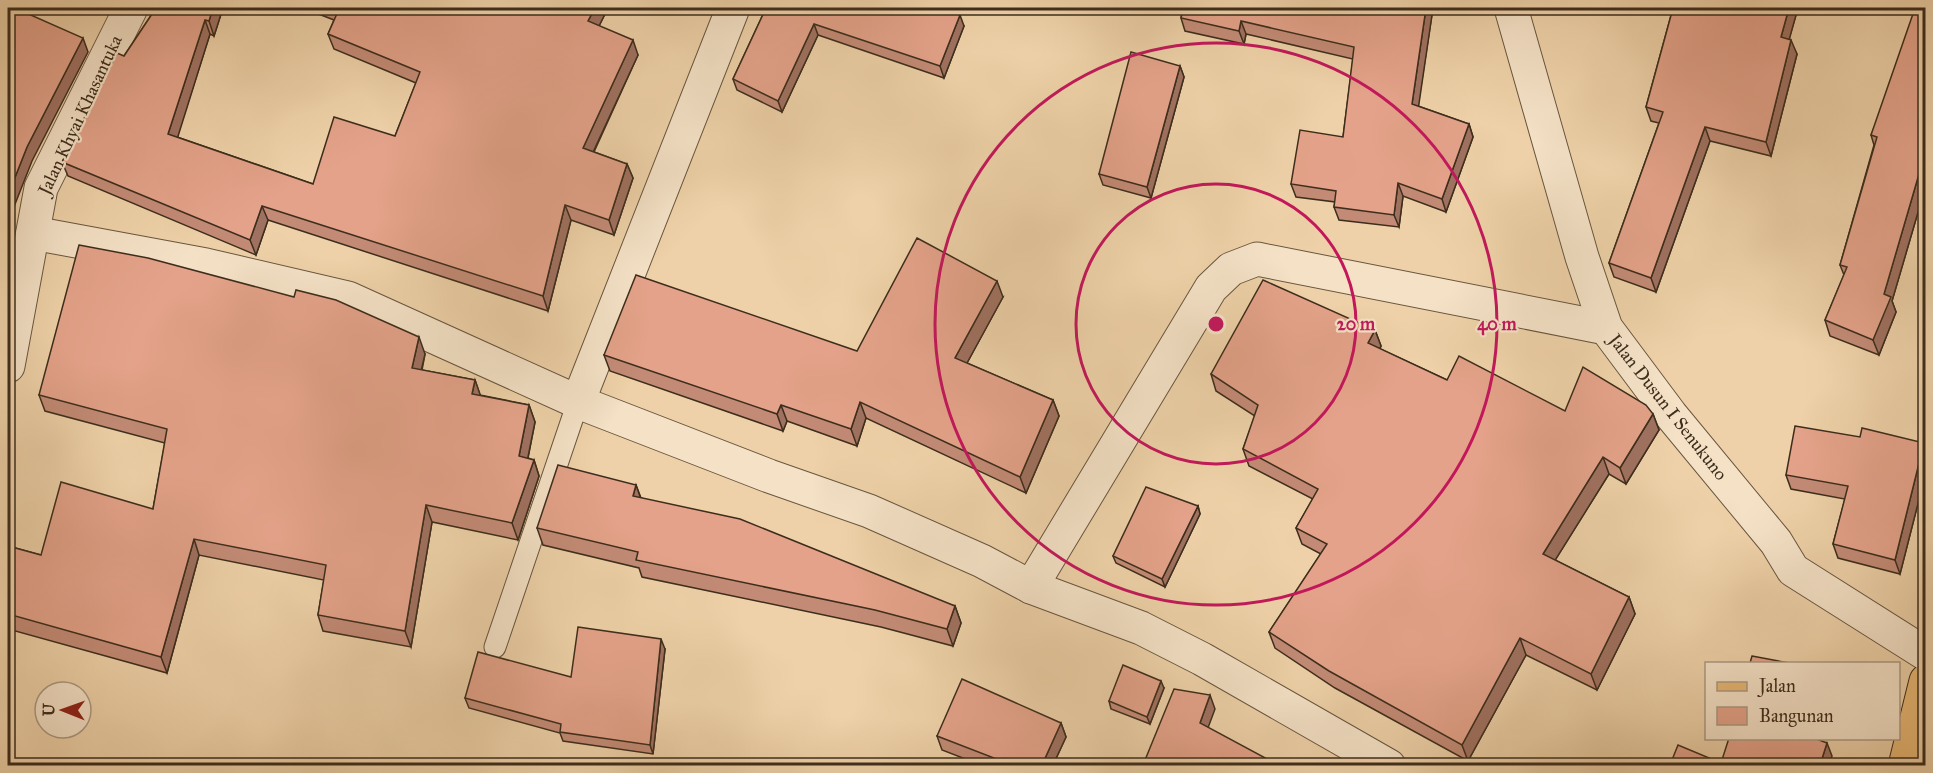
<svg xmlns="http://www.w3.org/2000/svg" width="1933" height="773" font-family="'IM FELL Great Primer',serif">
<style>
.lines{fill:none;stroke-linecap:round;stroke-linejoin:round}
.service-casing{stroke:#69563f;stroke-width:23}
.minor-casing{stroke:#69563f;stroke-width:35}
.primary-casing{stroke:#3d2d1c;stroke-width:35}
.service{stroke:#f4e1c6;stroke-width:21}
.minor{stroke:#f4e1c6;stroke-width:33}
.primary{stroke:#e7b874;stroke-width:33}
.wall{fill:#c38b76;stroke:#3d2d1c;stroke-width:1.5}
.shaded-wall{fill:#9f7160;stroke:#3d2d1c;stroke-width:1.5}
.building{fill:#e3a289;stroke:#3d2d1c;stroke-width:1.5}
.ring{fill:none;stroke:#c2185b;stroke-width:3}
.labels{text-anchor:middle;dominant-baseline:central;stroke-width:4.5;stroke-linejoin:round;paint-order:stroke}
.street-label{font-size:18px;fill:#3d2d1c;stroke:#f4e1c6}
.centre{fill:#c2185b;stroke:#f4e1c6;stroke-width:3}
.ring-label{font-size:18px;text-anchor:middle;font-weight:bold;fill:#c2185b;stroke:#f4e1c6;stroke-width:4.5;stroke-linejoin:round;paint-order:stroke}
</style>
<rect width="100%" height="100%" fill="#eed1a8"/>
<filter id="stains"><feTurbulence type="fractalNoise" baseFrequency=".00333" numOctaves="4"/><feColorMatrix values="0 0 0 0 .2 0 0 0 0 .09 0 0 0 0 .02 0 0 0 .5 -.17"/></filter>
<radialGradient id="worn" r=".72"><stop offset=".6" stop-color="#630" stop-opacity="0"/><stop offset="1" stop-color="#630" stop-opacity=".3"/></radialGradient>
<g class="lines">
<defs>
<path id="service" d="M495 647 578 402"/>
<g id="minor">
<path d="M1511 8 1582 257 1606 328 1671 415 1776 542 1793 570 1926 654"/>
<path d="M33 233 206 265 348 298 578 402 769 476 869 511 982 561 1031 587 1141 628 1202 659 1389 766"/>
<path d="M8 366 41 188 131 8"/>
<path d="M578 402 733 8"/>
<path d="M1031 587 1211 288 1231 269 1257 259 1606 328"/>
</g>
<path id="primary" d="M1905 766 1926 681"/>
</defs>
<use href="#service" class="service-casing"/>
<use href="#minor" class="minor-casing"/>
<use href="#primary" class="primary-casing"/>
<use href="#service" class="service"/>
<use href="#minor" class="minor"/>
<use href="#primary" class="primary"/>
</g>
<g class="wall">
<path d="M156 8H223L214 36 210 34 177 137 313 184 395 136 416 83 334 49 328 34 334 20 303 8H608L599 26 638 55 594 152 627 164 633 178 614 235 571 220 548 311 268 220 256 255 68 176 62 162 124 56Z"/>
<path d="M766 8 964 26 944 78 818 35 782 112 737 90 733 79Z"/>
<path d="M1183 8H1433L1418 106 1469 124 1473 137 1446 212 1403 196 1399 227 1339 220 1334 207 1335 202 1296 197 1291 184 1343 137 1353 59 1246 34 1244 44 1185 31 1181 18Z"/>
<path d="M1673 8H1798L1789 39 1797 54 1771 156 1710 141 1656 292 1614 277 1609 263 1659 123 1651 121 1646 107Z"/>
<path d="M1926 8V185L1892 301 1896 312 1879 355 1830 336 1825 320 1844 275 1840 265 1874 145 1871 135Z"/>
<path d="M1180 66 1184 77 1151 198 1103 185 1099 174Z"/>
<path d="M1003 297 967 363 1053 400 1059 416 1026 493 866 418 857 446 787 421 783 431 610 371 604 355 857 351Z"/>
<path d="M1375 330 1381 346 1380 349 1447 380 1565 411 1653 414 1659 430 1626 484 1609 474 1555 560 1629 597 1635 614 1597 690 1526 655 1468 761 1335 688 1275 648 1269 632 1321 554 1302 544 1296 528 1313 499 1249 466 1243 449 1255 416 1216 391 1211 374Z"/>
<path d="M425 354 422 370 475 380 480 395 529 405 535 422 528 458 534 460 539 476 518 540 432 522 411 647 323 631 318 615 324 580 199 555 167 673 8 629V546L41 555 153 509 165 443 45 411 39 395Z"/>
<path d="M1860 437 1924 443 1926 446V472L1900 574 1838 558 1833 544 1845 499 1791 489 1786 475Z"/>
<path d="M636 485 641 498 955 606 961 623 953 646 881 627 642 577 639 568 543 545 537 528Z"/>
<path d="M1198 506 1200 514 1165 587 1116 563 1113 556Z"/>
<path d="M665 649 653 754 563 741 560 733 469 708 465 698 571 677Z"/>
<path d="M1164 688 1150 724 1111 709 1109 701Z"/>
<path d="M1061 723 1066 737 1053 765H981L942 750 937 736Z"/>
</g>
<g class="shaded-wall">
<path d="M213 8H223L214 36 209 21Z"/>
<path d="M595 8H608L594 36 588 21Z"/>
<path d="M1426 8H1433L1417 117 1412 104Z"/>
<path d="M1789 8H1798L1786 51 1781 37Z"/>
<path d="M960 15 964 26 944 78 940 66Z"/>
<path d="M205 20 210 34 174 149 168 134Z"/>
<path d="M1241 21 1246 34 1244 44 1239 31Z"/>
<path d="M814 24 818 35 782 112 778 101Z"/>
<path d="M83 38 88 52 32 161 8 222V195L27 147Z"/>
<path d="M633 40 638 55 588 163 583 148Z"/>
<path d="M1791 40 1797 54 1771 156 1766 142Z"/>
<path d="M1180 66 1184 77 1151 198 1147 187Z"/>
<path d="M1469 124 1473 137 1446 212 1442 199Z"/>
<path d="M1705 127 1710 141 1656 292 1651 278Z"/>
<path d="M1926 150V185L1892 301 1896 312 1879 355 1873 340 1884 294Z"/>
<path d="M627 164 633 178 614 235 609 220Z"/>
<path d="M1398 183 1403 196 1399 227 1394 215Z"/>
<path d="M565 205 571 220 548 311 543 296Z"/>
<path d="M262 206 268 220 256 255 250 240Z"/>
<path d="M997 281 1003 297 961 374 955 358Z"/>
<path d="M1375 330 1381 346 1374 359 1368 343Z"/>
<path d="M419 337 425 354 418 384 412 368Z"/>
<path d="M475 380 481 397 472 394Z"/>
<path d="M1053 400 1059 416 1026 493 1020 477Z"/>
<path d="M860 402 866 418 857 446 851 429Z"/>
<path d="M529 405 535 422 525 472 519 456Z"/>
<path d="M781 405 787 421 783 431 777 414Z"/>
<path d="M1653 414 1659 430 1626 484 1620 468Z"/>
<path d="M1924 443 1926 446V472L1900 574 1895 560Z"/>
<path d="M1603 457 1609 474 1549 570 1543 554Z"/>
<path d="M534 460 539 476 518 540 512 523Z"/>
<path d="M636 485 642 502 633 496Z"/>
<path d="M426 505 432 522 411 647 405 631Z"/>
<path d="M1198 506 1200 514 1165 587 1162 579Z"/>
<path d="M194 539 199 555 167 673 161 657Z"/>
<path d="M1629 597 1635 614 1597 690 1591 674Z"/>
<path d="M955 606 961 623 953 646 947 629Z"/>
<path d="M1520 638 1526 655 1468 761 1462 745Z"/>
<path d="M661 639 665 649 653 754 650 745Z"/>
<path d="M1161 681 1164 688 1150 724 1147 717Z"/>
<path d="M1210 695 1215 709 1205 736 1200 723Z"/>
<path d="M1061 723 1066 737 1053 765H1042Z"/>
<path d="M1827 743 1832 756 1829 765H1820Z"/>
</g>
<g class="building">
<path d="M8 8H15L83 38 27 147 8 195Z"/>
<path d="M156 8H213L209 21 205 20 168 134 313 184 334 117 395 136 420 72 328 34 339 9 335 8H595L588 21 633 40 583 148 627 164 609 220 565 205 543 296 262 206 250 240 62 162 117 53 124 56Z"/>
<path d="M766 8H941L960 15 940 66 814 24 778 101 733 79Z"/>
<path d="M1183 8H1426L1412 104 1469 124 1442 199 1398 183 1394 215 1334 207 1336 191 1291 184 1300 130 1343 137 1354 47 1241 21 1239 31 1181 18Z"/>
<path d="M1673 8H1789L1781 37 1791 40 1766 142 1705 127 1651 278 1609 263 1663 112 1646 107Z"/>
<path d="M1915 8H1926V150L1884 294 1891 297 1873 340 1825 320 1847 267 1840 265 1877 137 1871 135Z"/>
<path d="M1131 52 1180 66 1147 187 1099 174Z"/>
<path d="M917 238 997 281 955 358 1053 400 1020 477 860 402 851 429 781 405 777 414 604 355 636 275 857 351Z"/>
<path d="M79 245 148 258 294 297 296 290 336 300 419 337 412 368 475 380 472 394 529 405 519 456 534 460 512 523 426 505 405 631 318 615 326 565 194 539 161 657 8 614V546L41 555 61 482 153 509 167 429 39 395Z"/>
<path d="M1263 280 1375 330 1368 343 1447 380 1459 356 1565 411 1583 367 1646 405 1653 414 1620 468 1603 457 1543 554 1629 597 1591 674 1520 638 1462 745 1329 671 1269 632 1327 544 1296 528 1318 489 1243 449 1258 405 1211 374Z"/>
<path d="M1795 426 1860 437 1862 428 1924 443 1895 560 1833 544 1848 486 1786 475Z"/>
<path d="M558 465 636 485 633 496 740 519 955 606 947 629 875 610 636 560 638 552 537 528Z"/>
<path d="M1146 487 1198 506 1162 579 1113 556Z"/>
<path d="M578 627 661 639 650 745 560 732 561 724 465 698 478 652 571 677Z"/>
<path d="M1752 656 1789 663H1750Z"/>
<path d="M1123 665 1161 681 1147 717 1109 701Z"/>
<path d="M962 679 1061 723 1042 765H1012L937 736Z"/>
<path d="M1174 689 1210 695 1200 723 1271 761 1269 765H1143Z"/>
<path d="M1729 738H1814L1827 743 1820 765H1670L1678 745 1721 763Z"/>
<path d="M875 763 893 765H875Z"/>
</g>
<g class="ring">
<circle cx="1216" cy="324" r="140"/>
<circle cx="1216" cy="324" r="281"/>
</g>
<g class="labels">
<g class="street-label">
<text transform="translate(80 115) rotate(-65)">Jalan Khyai Khasantuka</text>
<text transform="translate(1668 407) rotate(52)">Jalan Dusun I Senukuno</text>
</g>
</g>
<circle cx="1216" cy="324" r="9" class="centre"/>
<g class="ring-label">
<text x="1356" y="330">20 m</text>
<text x="1497" y="330">40 m</text>
</g>
<rect width="1933" height="773" fill="none" stroke="#eed1a8" stroke-width="30"/>
<rect x="9" y="9" width="1915" height="755" fill="none" stroke="#3d2d1c" stroke-width="3"/>
<rect x="15" y="15" width="1903" height="743" fill="none" stroke="#3d2d1c" stroke-width="1.5"/>
<rect x="1705" y="662" width="195" height="78" fill="#f4e1c6" stroke="#ab9982" stroke-width="1.5"/>
<rect x="1717" y="682" width="30" height="9" fill="#e7b874" stroke="#ab9982" stroke-width="1.5"/>
<text x="1759" y="692" font-size="18" fill="#3d2d1c">Jalan</text>
<rect x="1717" y="707" width="30" height="18" fill="#e3a289" stroke="#ab9982" stroke-width="1.5"/>
<text x="1759" y="722" font-size="18" fill="#3d2d1c">Bangunan</text>
<g transform="translate(63 710) rotate(271)"><circle r="28" fill="#f4e1c6" stroke="#ab9982" stroke-width="1.5"/>
<path d="M0-4.5L10 22L0 15L-10 22Z" fill="#8f2418"/>
<text y="-9" font-size="16" font-weight="bold" text-anchor="middle" fill="#3d2d1c">U</text>
</g>
<rect width="100%" height="100%" filter="url(#stains)"/>
<rect width="100%" height="100%" fill="url(#worn)"/>
</svg>
